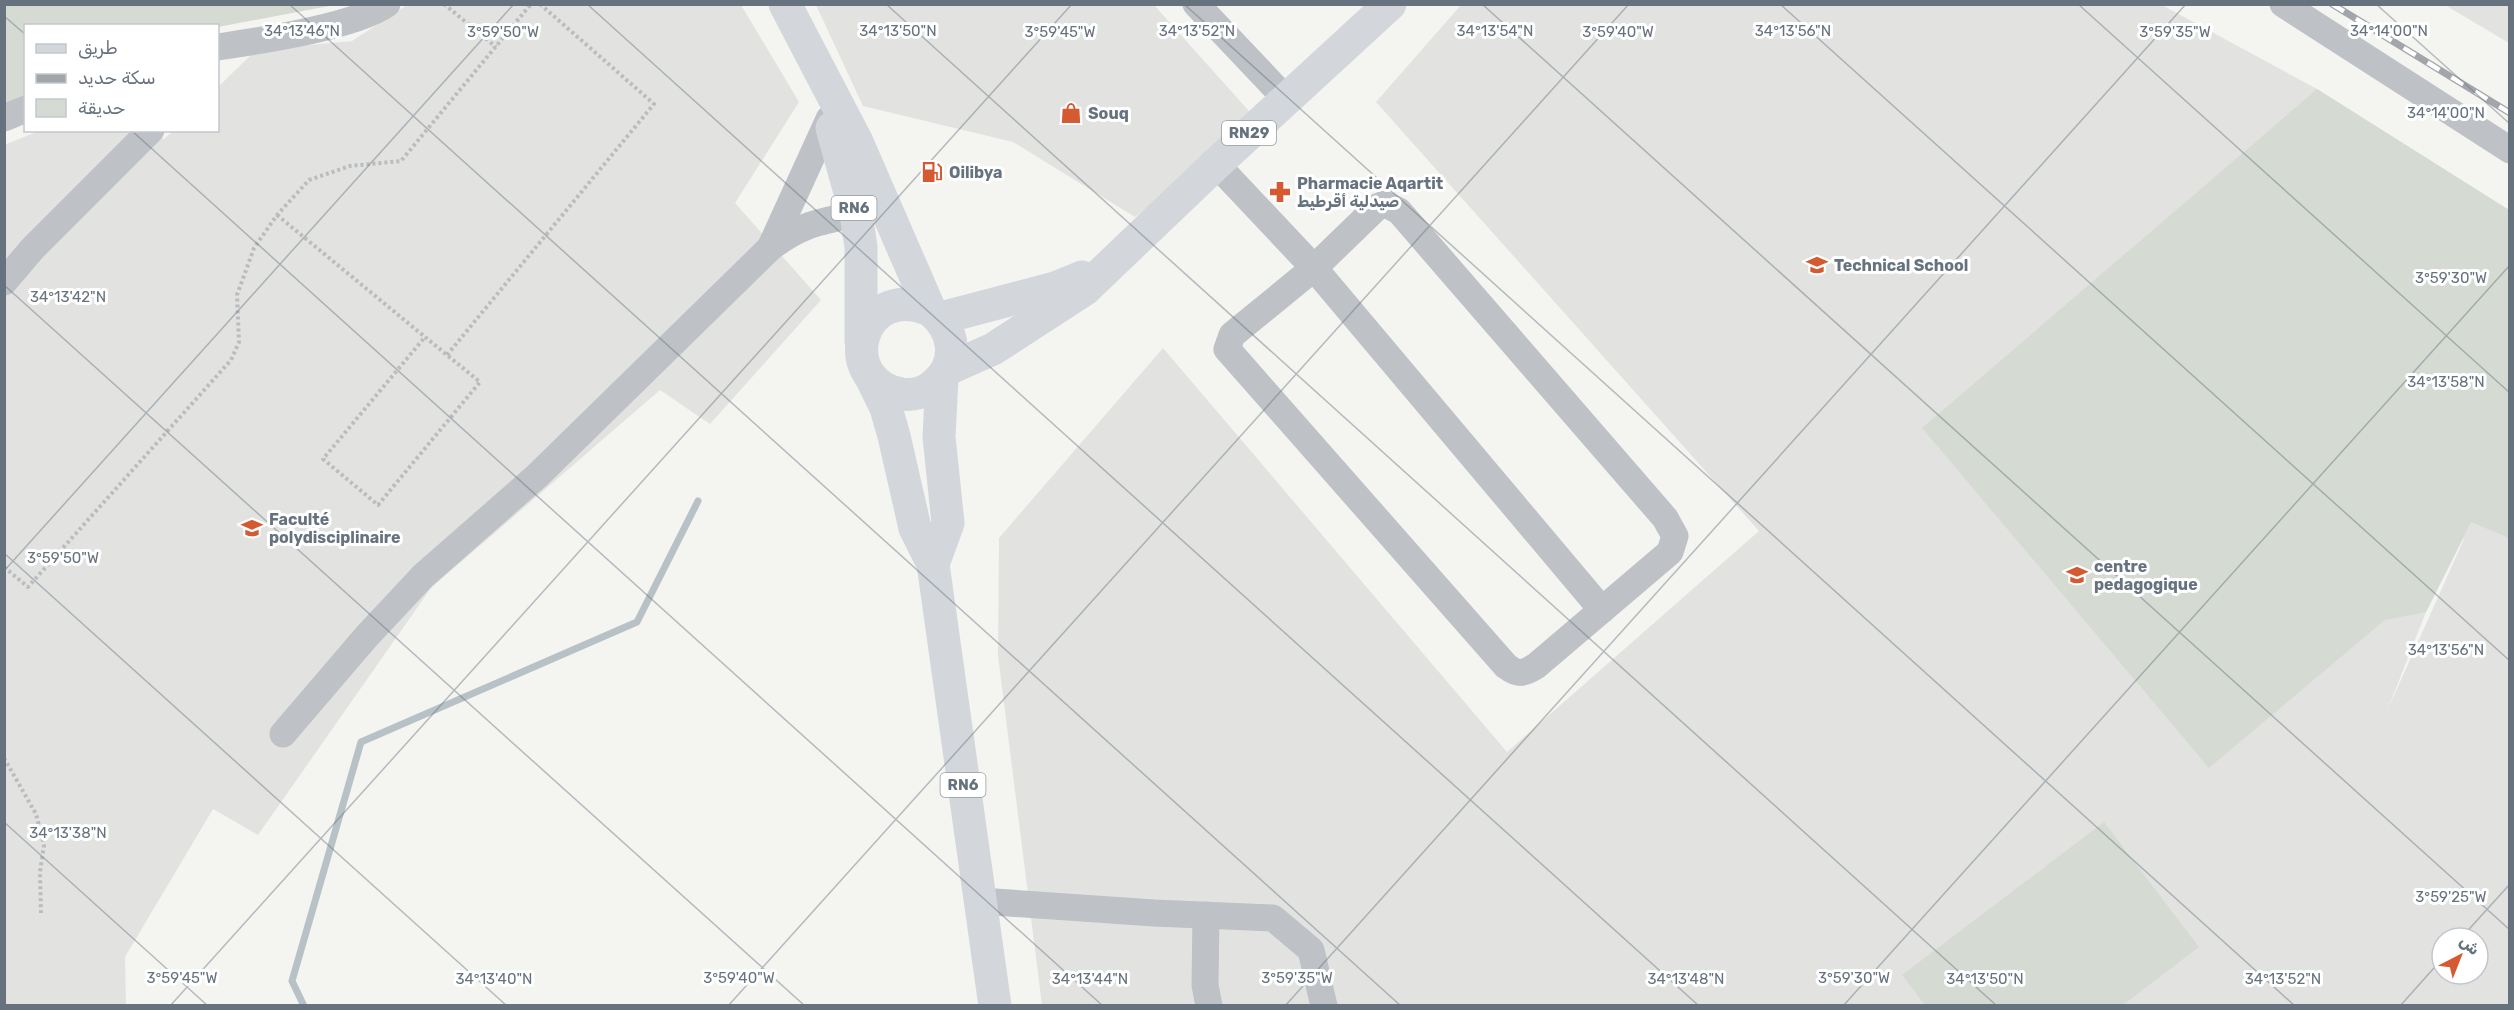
<svg xmlns="http://www.w3.org/2000/svg" width="2514" height="1010" font-family="Rubik,Cairo,sans-serif">
<style>
.built{fill:#e2e3e1;fill-rule:evenodd}
.green{fill:#d5dbd2}
.lines{fill:none;stroke-linecap:round;stroke-linejoin:round}
.stream{stroke:#b8c2c6;stroke-width:7}
.path{stroke:#babcbe;stroke-width:4;stroke-dasharray:3 3;stroke-linecap:butt}
.minor{stroke:#bec1c5;stroke-width:27}
.major{stroke:#d3d7db;stroke-width:33}
.highway{stroke:#d3d7db;stroke-width:33}
.rail-casing{stroke:#a2a6ab;stroke-width:7}
.rail{stroke:#fff;stroke-width:4.5;stroke-dasharray:14;stroke-linecap:butt}
.ticks{fill:none;stroke:#66737f;stroke-width:1.5;stroke-opacity:0.45}
.labels{text-anchor:middle;dominant-baseline:central;stroke-width:6;stroke-linejoin:round;paint-order:stroke}
.shield{fill:#fff;stroke:#949da5;stroke-width:1.5}
.shield-label{font-size:15px;font-weight:bold;fill:#66737f}
.poi-label{font-size:16px;font-weight:bold;fill:#66737f;stroke:#fff;text-anchor:start}
.ticks-label{font-size:15px;text-anchor:middle;fill:#66737f;stroke:#fff;stroke-width:6;stroke-linejoin:round;paint-order:stroke}
</style>
<rect width="100%" height="100%" fill="#f4f4f1"/>
<g class="built">
<path d="M407 5H741L799 102 735 203 821 300 710 424 660 390 431 588 258 835 213 809 125 957 126 1005H5L4 145 39 131H144L164 139 173 131 218 130V87L256 50 352 41Z"/>
<path d="M816 5H1154L1257 120 1135 217 1013 142 863 106Z"/>
<path d="M1461 5H2162L2317 89 2509 210V1005H1042L998 656 999 538 1163 348 1507 752 1759 531 1376 102ZM2463 539H2464L2387 711 2426 612ZM2442 938H2478V974H2442Z"/>
<path d="M2445 5H2509V43Z"/>
</g>
<g class="green">
<path d="M4 5H334L218 27 26 26 25 102 5 112Z"/>
<path d="M2317 89 2509 210V538L2471 522 2426 612 2385 620 2209 768 1922 428Z"/>
<path d="M2104 822 2199 947 2123 1005H1925L1902 975Z"/>
</g>
<g class="lines">
<path class="stream" d="M304 1006 292 981 361 742 637 622 698 501"/>
<g class="path">
<path d="M444 4 496 47"/>
<path d="M277 215 425 337"/>
<path d="M425 337 480 382 378 505 323 459Z"/>
<path d="M447 355 654 104 540 4"/>
<path d="M4 567 28 587 231 360 239 342 237 295 254 248 277 215 309 180 350 166 401 161 531 4"/>
<path d="M4 758 36 814 44 845 40 872 41 913"/>
</g>
<g class="minor">
<path d="M1196 4 1286 99"/>
<path d="M2283 4 2510 150"/>
<path d="M218 47C259 41 354 27 387 4"/>
<path d="M4 118 26 109"/>
<path d="M1216 164 1314 268 1602 610"/>
<path d="M1385 204 1399 211 1665 518 1675 536 1670 552 1536 666C1523 674 1518 675 1506 666L1227 349 1232 335 1314 268 1377 207Z"/>
<path d="M771 246 829 119"/>
<path d="M4 282 33 248 151 130"/>
<path d="M283 734 366 637 423 576 537 476 770 248C801 224 819 222 856 214"/>
<path d="M980 901 1154 913 1273 918 1311 950 1324 1006"/>
<path d="M1206 915 1205 985 1209 1006"/>
</g>
<g class="major">
<path d="M785 4 857 142 930 310C954 329 961 362 935 384 926 392 913 396 901 394 833 381 860 280 930 310"/>
<path d="M832 128 856 214 861 247V342"/>
<path d="M871 377 886 408 894 436 915 528 933 564 995 1006"/>
<path d="M933 564 948 523 939 437 942 378"/>
</g>
<g class="highway">
<path d="M941 318 1055 288 1082 277"/>
<path d="M948 369 993 349 1084 290 1216 164 1390 4"/>
</g>
<defs>
<path id="rail" d="M2332 4 2510 113"/>
</defs>
<use href="#rail" class="rail-casing"/>
<use href="#rail" class="rail"/>
</g>
<path class="ticks" d="M289 4 1401 1006M587 4 1699 1006M886 4 1997 1006M1184 4 2295 1006M1482 4 2510 930M1780 4 2510 661M2078 4 2510 393M2376 4 2510 124M4 16 26 35M131 130 1103 1006M4 285 805 1006M4 553 507 1006M4 571 514 4M4 822 208 1006M2461 938 2510 884M170 1006 1072 4M728 1006 1629 4M1285 1006 2186 4M1843 1006 2510 265M2400 1006 2442 959"/>
<defs>
<symbol id="shop-bare" viewBox="-9 -9 18 18"><path d="M-5-2.5h2.3a2.7 3.5 0 0 1 5.4 0H5L5.5 6h-11ZM-1.5-2.5h3a1.5 2.3 0 0 0-3 0Z" fill="#d45a31" stroke="#fff" stroke-width="2.5" paint-order="stroke"/></symbol>
<symbol id="fuel-bare" viewBox="-9 -9 18 18"><path d="M-5.5-6h7V0h2V4h1.3V-2.5L3-4.5l.8-.8L6-3V5H2.5V1h-1V6h-7ZM-4.2-4.7v3.2H.2V-4.7Z" fill="#d45a31" stroke="#fff" stroke-width="2.5" paint-order="stroke"/></symbol>
<symbol id="pharmacy-bare" viewBox="-9 -9 18 18"><path d="M-2-6h4v4h4v4h-4v4h-4v-4h-4v-4h4Z" fill="#d45a31" stroke="#fff" stroke-width="2.5" paint-order="stroke"/></symbol>
<symbol id="university-bare" viewBox="-9 -9 18 18"><path d="M0-5L7-2L0 1L-7-2ZM-4 1L0 2.5L4 1V4Q0 6-4 4Z" fill="#d45a31" stroke="#fff" stroke-width="2.5" paint-order="stroke"/></symbol>
</defs>
<g fill-rule="evenodd">
<use href="#shop-bare" x="1056" y="98" width="30" height="30"/>
<use href="#fuel-bare" x="917" y="157" width="30" height="30"/>
<use href="#pharmacy-bare" x="1265" y="177" width="30" height="30"/>
<use href="#university-bare" x="1802" y="250" width="30" height="30"/>
<use href="#university-bare" x="237" y="513" width="30" height="30"/>
<use href="#university-bare" x="2062" y="560" width="30" height="30"/>
</g>
<g class="labels">
<g class="shield">
<rect x="1222" y="121" width="54" height="24" rx="4.5"/>
<rect x="831.5" y="196" width="45" height="24" rx="4.5"/>
<rect x="940.5" y="773" width="45" height="24" rx="4.5"/>
</g>
<g class="shield-label">
<text x="1249" y="133">RN29</text>
<text x="854" y="208">RN6</text>
<text x="963" y="785">RN6</text>
</g>
<g class="poi-label">
<text x="1088" y="113">Souq</text>
<text x="949" y="172">Oilibya</text>
<text x="1297" y="183">Pharmacie Aqartit<tspan x="1297" dy="18">صيدلية أقرطيط</tspan></text>
<text x="1834" y="265">Technical School</text>
<text x="269" y="519">Faculté<tspan x="269" dy="18">polydisciplinaire</tspan></text>
<text x="2094" y="566">centre<tspan x="2094" dy="18">pedagogique</tspan></text>
</g>
</g>
<g class="ticks-label">
<text x="898" y="36">34°13'50"N</text>
<text x="1197" y="36">34°13'52"N</text>
<text x="302" y="36">34°13'46"N</text>
<text x="1495" y="36">34°13'54"N</text>
<text x="1793" y="36">34°13'56"N</text>
<text x="2389" y="36">34°14'00"N</text>
<text x="503" y="37">3°59'50"W</text>
<text x="1060" y="37">3°59'45"W</text>
<text x="2175" y="37">3°59'35"W</text>
<text x="1618" y="37">3°59'40"W</text>
<text x="2446" y="118">34°14'00"N</text>
<text x="2451" y="283">3°59'30"W</text>
<text x="68" y="302">34°13'42"N</text>
<text x="2446" y="387">34°13'58"N</text>
<text x="63" y="563">3°59'50"W</text>
<text x="2446" y="655">34°13'56"N</text>
<text x="68" y="838">34°13'38"N</text>
<text x="2451" y="902">3°59'25"W</text>
<text x="182" y="983">3°59'45"W</text>
<text x="739" y="983">3°59'40"W</text>
<text x="1297" y="983">3°59'35"W</text>
<text x="1854" y="983">3°59'30"W</text>
<text x="494" y="984">34°13'40"N</text>
<text x="1090" y="984">34°13'44"N</text>
<text x="1686" y="984">34°13'48"N</text>
<text x="1985" y="984">34°13'50"N</text>
<text x="2283" y="984">34°13'52"N</text>
</g>
<rect width="2514" height="1010" fill="none" stroke="#66737f" stroke-width="12"/>
<rect x="24" y="24" width="195" height="108" fill="#ffffff" stroke="#c2c7cc" stroke-width="1.5"/>
<rect x="36" y="44" width="30" height="9" fill="#d3d7db" stroke="#c2c7cc" stroke-width="1.5"/>
<text x="78" y="54" font-size="18" fill="#66737f">طريق</text>
<rect x="36" y="74" width="30" height="9" fill="#a2a6ab" stroke="#c2c7cc" stroke-width="1.5"/>
<text x="78" y="84" font-size="18" fill="#66737f">سكة حديد</text>
<rect x="36" y="99" width="30" height="18" fill="#d5dbd2" stroke="#c2c7cc" stroke-width="1.5"/>
<text x="78" y="114" font-size="18" fill="#66737f">حديقة</text>
<g transform="translate(2460 956) rotate(42)"><circle r="28" fill="#ffffff" stroke="#c2c7cc" stroke-width="1.5"/>
<path d="M0-4.5L10 22L0 15L-10 22Z" fill="#d45a31"/>
<text y="-9" font-size="16" font-weight="bold" text-anchor="middle" fill="#66737f">ش</text>
</g>
</svg>
